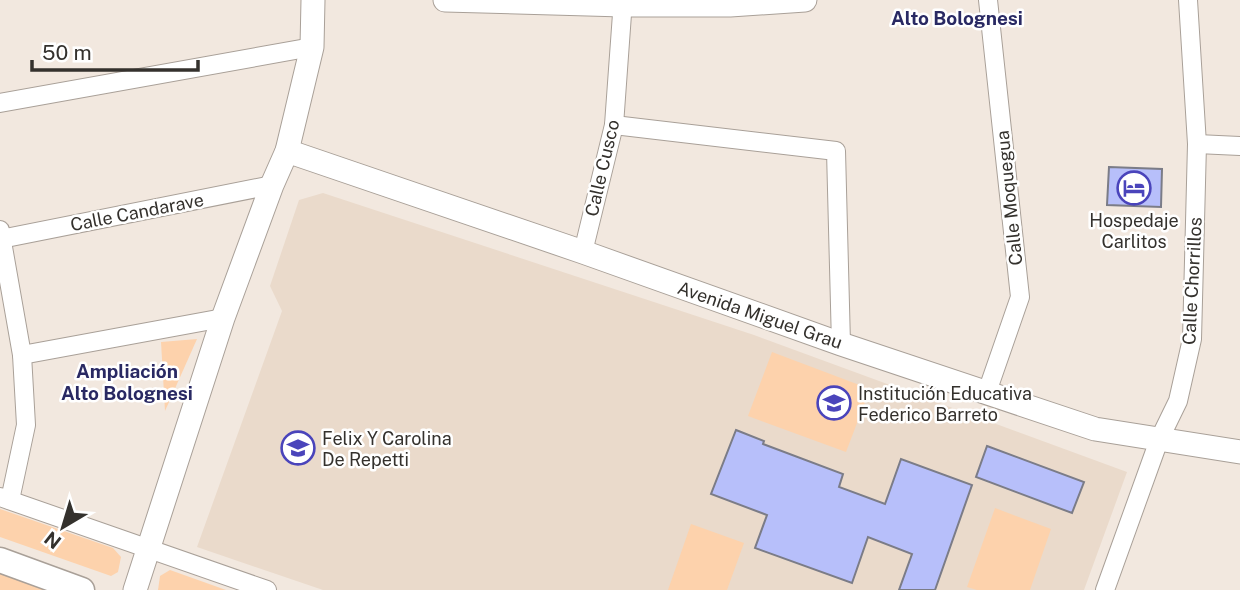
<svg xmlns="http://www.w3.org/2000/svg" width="1240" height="590" font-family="'Public Sans',sans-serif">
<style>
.built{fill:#eadacb}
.green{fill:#fdd2ac}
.building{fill:#b7bffa;stroke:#7b7c87;stroke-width:2}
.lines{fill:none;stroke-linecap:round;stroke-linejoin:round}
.minor-casing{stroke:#a9a098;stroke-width:20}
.tertiary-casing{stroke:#a9a098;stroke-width:25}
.secondary-casing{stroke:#a9a098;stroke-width:27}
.minor{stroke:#fff;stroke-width:18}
.tertiary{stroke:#fff;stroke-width:23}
.secondary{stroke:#fff;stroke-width:24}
.labels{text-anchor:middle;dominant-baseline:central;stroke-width:5;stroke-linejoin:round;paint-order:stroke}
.street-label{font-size:18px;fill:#34312d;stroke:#fff}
.poi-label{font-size:18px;fill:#34312d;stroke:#fff;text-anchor:start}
.neighbourhood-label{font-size:19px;font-weight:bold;fill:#292963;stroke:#fff}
</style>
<rect width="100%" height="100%" fill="#f2e8df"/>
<path class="built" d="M323 193 754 335 1127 472 1084 590H323L197 547 282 311 270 286 299 200Z"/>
<g class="green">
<path d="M197 339 165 411 161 342Z"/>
<path d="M772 352 870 389 846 452 748 416Z"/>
<path d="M995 508 1051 529 1030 590H977L967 587Z"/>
<path d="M0 509 113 548 121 557 118 572 111 576 0 537Z"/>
<path d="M691 524 744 543 727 590H668Z"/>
<path d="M170 570 226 590H158L160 576Z"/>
<path d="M0 571 52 590H0Z"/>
</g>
<g class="building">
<path d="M1109 167 1162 169 1161 207 1107 205Z"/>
<path d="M736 430 764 441 763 444 843 474 839 487 885 504 901 459 972 485 935 590H899L912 554 868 537 852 583 755 548 767 515 711 494Z"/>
<path d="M987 446 1084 482 1072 513 976 477Z"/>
</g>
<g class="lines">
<defs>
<g id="minor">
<path d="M0 103 312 47"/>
<path d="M614 125 836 151 841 344"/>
<path d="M1197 144 1240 146"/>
<path d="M0 230 22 355 26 425 10 500"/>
<path d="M1 239 272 185"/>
<path d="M583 252 614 125 623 0"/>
<path d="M22 355 223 318"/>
<path d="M987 392 1020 297 988 0"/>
<path d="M0 497 267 590"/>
<path d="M1105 590 1159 440 1178 401 1192 339 1197 144 1188 0"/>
</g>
<g id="tertiary">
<path d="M445 0 623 5H730L805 0"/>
<path d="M287 151 583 252 841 344 1095 429 1240 452"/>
<path d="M135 590 223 318 272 185 287 151 312 47 313 0"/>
</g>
<path id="secondary" d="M0 560 82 590"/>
</defs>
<use href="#minor" class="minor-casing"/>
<use href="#tertiary" class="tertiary-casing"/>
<use href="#secondary" class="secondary-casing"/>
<use href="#minor" class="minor"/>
<use href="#tertiary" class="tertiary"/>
<use href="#secondary" class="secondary"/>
</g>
<defs>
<symbol id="hotel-ring" viewBox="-11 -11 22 22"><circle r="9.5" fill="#fff" stroke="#4a44bb" stroke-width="1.5"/><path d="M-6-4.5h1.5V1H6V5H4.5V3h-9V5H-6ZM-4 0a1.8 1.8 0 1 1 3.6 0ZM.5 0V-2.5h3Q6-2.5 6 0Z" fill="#4a44bb"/></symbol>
<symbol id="school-ring" viewBox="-11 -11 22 22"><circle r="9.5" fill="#fff" stroke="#4a44bb" stroke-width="1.5"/><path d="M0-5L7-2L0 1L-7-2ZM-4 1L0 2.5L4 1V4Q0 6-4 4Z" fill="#4a44bb"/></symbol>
</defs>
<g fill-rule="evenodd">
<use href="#hotel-ring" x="1115" y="169" width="38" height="38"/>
<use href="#school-ring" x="815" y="384" width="38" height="38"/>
<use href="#school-ring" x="279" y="429" width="38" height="38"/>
</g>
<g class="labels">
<g class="street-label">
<text transform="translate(602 168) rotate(-77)">Calle Cusco</text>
<text transform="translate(1009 198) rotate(-96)">Calle Moquegua</text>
<text transform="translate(137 212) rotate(-11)">Calle Candarave</text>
<text transform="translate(1192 281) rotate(-87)">Calle Chorrillos</text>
<text transform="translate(760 315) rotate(19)">Avenida Miguel Grau</text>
</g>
<g class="poi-label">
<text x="1134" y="220" text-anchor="middle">Hospedaje<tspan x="1134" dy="21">Carlitos</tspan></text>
<text x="858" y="393">Institución Educativa<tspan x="858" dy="21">Federico Barreto</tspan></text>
<text x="322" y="438">Felix Y Carolina<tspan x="322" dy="21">De Repetti</tspan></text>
</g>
<g class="neighbourhood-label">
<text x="957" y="18">Alto Bolognesi</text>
<text x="127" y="371">Ampliación<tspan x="127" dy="22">Alto Bolognesi</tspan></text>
</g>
</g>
<g transform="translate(63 527) rotate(218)" stroke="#ffffff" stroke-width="5" paint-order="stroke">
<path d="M0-5L12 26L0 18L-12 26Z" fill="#34312d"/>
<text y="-10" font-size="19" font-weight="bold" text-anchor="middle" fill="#34312d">N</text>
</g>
<path d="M32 60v10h166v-10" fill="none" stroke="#34312d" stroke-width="3.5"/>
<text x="42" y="60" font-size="21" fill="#34312d" stroke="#ffffff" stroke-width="5" paint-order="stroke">50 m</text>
</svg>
